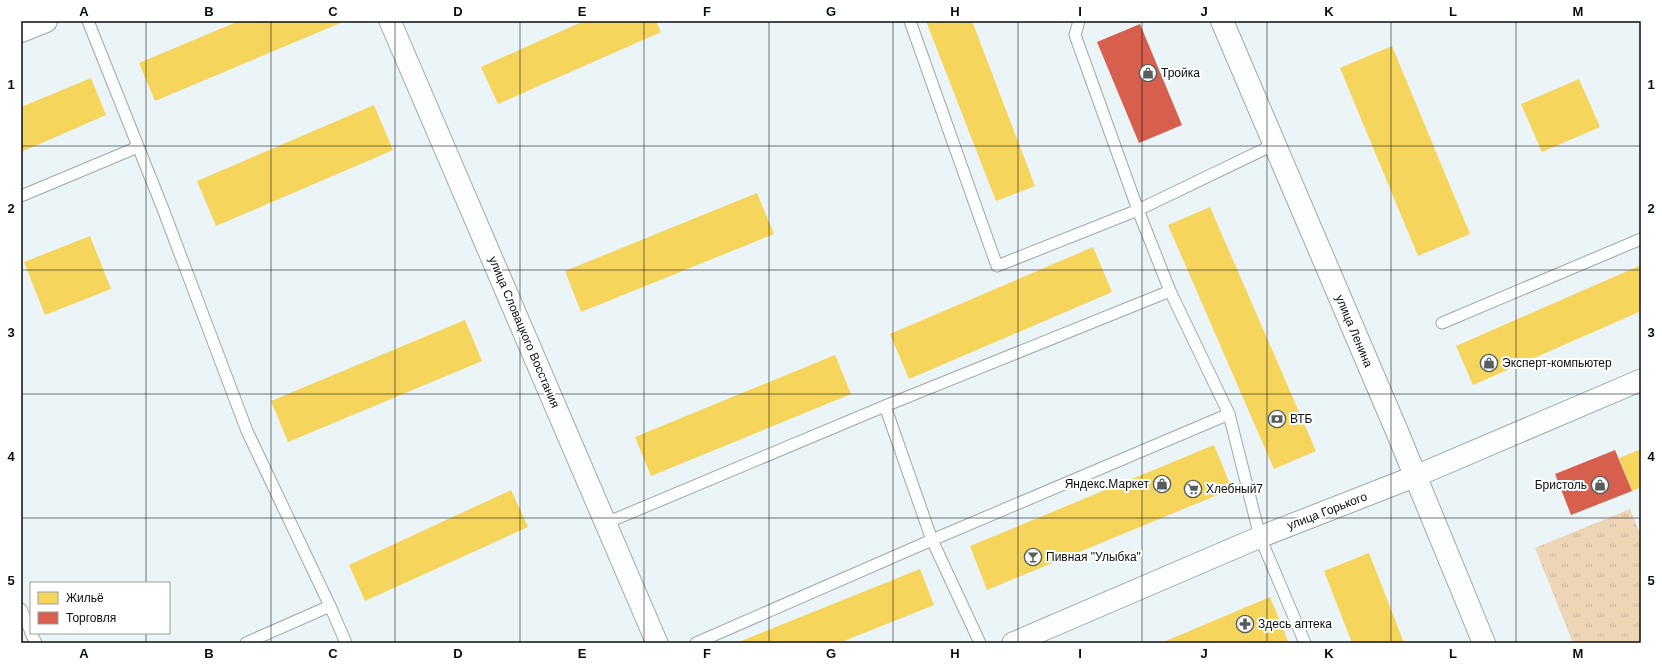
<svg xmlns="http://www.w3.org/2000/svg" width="1662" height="664" font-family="Helvetica,sans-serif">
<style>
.park{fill:url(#park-tufts)}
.homes{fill:#f6d55c}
.shops{fill:#d6604d}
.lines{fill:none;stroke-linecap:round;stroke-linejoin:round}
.service-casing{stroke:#a1a8a9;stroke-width:13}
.minor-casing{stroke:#a1a8a9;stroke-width:23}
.secondary-casing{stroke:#a1a8a9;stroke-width:24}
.service{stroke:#fcfdfe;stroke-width:11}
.minor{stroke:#fcfdfe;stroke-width:21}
.secondary{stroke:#fcfdfe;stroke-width:22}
.grid{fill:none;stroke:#080d0e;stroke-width:1;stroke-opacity:0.55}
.labels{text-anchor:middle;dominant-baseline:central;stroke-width:4;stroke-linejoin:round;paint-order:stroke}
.poi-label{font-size:12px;fill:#080d0e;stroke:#fff;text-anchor:start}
.street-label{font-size:12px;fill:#080d0e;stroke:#fff}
.neatline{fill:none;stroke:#080d0e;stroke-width:1.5}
.grid-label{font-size:13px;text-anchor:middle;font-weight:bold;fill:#080d0e}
</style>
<defs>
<pattern id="park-tufts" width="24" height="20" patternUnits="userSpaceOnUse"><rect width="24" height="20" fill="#edd5b6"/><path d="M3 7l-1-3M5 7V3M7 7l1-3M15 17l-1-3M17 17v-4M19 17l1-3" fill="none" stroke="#cab69b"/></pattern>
</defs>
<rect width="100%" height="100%" fill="#ebf4f6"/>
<path class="park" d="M1630 509 1641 536V643H1573L1535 548Z"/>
<g class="homes">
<path d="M239 21H345L155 101 139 63Z"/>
<path d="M584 21H656L661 32 498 104 481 67Z"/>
<path d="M926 21H972L1035 186 996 201Z"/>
<path d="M1392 46 1470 234 1418 256 1340 68Z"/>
<path d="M91 78 106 115 21 152V107Z"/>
<path d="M1579 79 1600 127 1542 152 1521 104Z"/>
<path d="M374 105 393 150 216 226 197 181Z"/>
<path d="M757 193 774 234 581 312 565 271Z"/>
<path d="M1210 207 1316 451 1274 469 1168 225Z"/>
<path d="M90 236 111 289 45 315 24 262Z"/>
<path d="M1093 247 1112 292 909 379 890 334Z"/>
<path d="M1641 265V311L1473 385 1456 346Z"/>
<path d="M465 320 482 361 288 442 271 401Z"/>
<path d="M835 355 851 394 651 476 635 437Z"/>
<path d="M1214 445 1232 489 987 590 970 546Z"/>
<path d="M1641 449V487L1632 491 1619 458Z"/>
<path d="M511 490 528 527 365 601 349 565Z"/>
<path d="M1369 553 1404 643H1352L1324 571Z"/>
<path d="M920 569 934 605 839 643H736Z"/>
<path d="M1270 597 1288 641 1282 643H1161Z"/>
</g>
<g class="shops">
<path d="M1140 24 1182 125 1139 143 1097 42Z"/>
<path d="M1615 450 1632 491 1571 515 1555 474Z"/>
</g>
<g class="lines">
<defs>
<g id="service">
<path d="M88 21 163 209 247 431 330 606"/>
<path d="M910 21 997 266 1138 210 1275 144"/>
<path d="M1079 21 1075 35 1138 210 1170 291 1229 414 1260 537 1305 643"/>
<path d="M21 196 138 147"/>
<path d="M1442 323 1641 239"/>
<path d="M885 406 1170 291"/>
<path d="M606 523 885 406 932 540 1229 414"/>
<path d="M21 609 31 632"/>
<path d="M31 633 36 643"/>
<path d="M246 643 330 606 346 643"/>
<path d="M696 643 932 540 980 643"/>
</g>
<g id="minor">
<path d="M390 21 657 643"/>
<path d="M1013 643 1260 537 1416 476 1641 380"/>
</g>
<g id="secondary">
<path d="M1222 21 1396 429 1484 643"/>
<path d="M21 31 46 21"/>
</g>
</defs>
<use href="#service" class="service-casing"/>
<use href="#minor" class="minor-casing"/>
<use href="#secondary" class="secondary-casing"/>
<use href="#service" class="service"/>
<use href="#minor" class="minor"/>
<use href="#secondary" class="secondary"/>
</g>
<path class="grid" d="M146 21V583M271 21V643M395 21V643M520 21V643M644 21V643M769 21V643M893 21V643M1018 21V643M1142 21V643M1267 21V643M1391 21V643M1516 21V643M21 146H1641M21 270H1641M21 394H1641M21 518H1641M146 633V643"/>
<defs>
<symbol id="shop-ring" viewBox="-11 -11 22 22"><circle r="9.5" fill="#fff" stroke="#575e5f" stroke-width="1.5"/><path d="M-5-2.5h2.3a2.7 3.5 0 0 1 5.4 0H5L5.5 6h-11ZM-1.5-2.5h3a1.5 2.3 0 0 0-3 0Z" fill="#575e5f"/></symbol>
<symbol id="bank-ring" viewBox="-11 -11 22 22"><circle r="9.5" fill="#fff" stroke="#575e5f" stroke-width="1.5"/><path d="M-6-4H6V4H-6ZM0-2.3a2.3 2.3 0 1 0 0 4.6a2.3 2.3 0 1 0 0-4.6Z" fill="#575e5f"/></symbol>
<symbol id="supermarket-ring" viewBox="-11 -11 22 22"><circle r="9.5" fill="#fff" stroke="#575e5f" stroke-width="1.5"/><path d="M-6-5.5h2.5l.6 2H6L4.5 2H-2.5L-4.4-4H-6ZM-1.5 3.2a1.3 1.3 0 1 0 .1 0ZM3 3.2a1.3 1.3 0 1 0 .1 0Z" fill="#575e5f"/></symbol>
<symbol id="bar-ring" viewBox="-11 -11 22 22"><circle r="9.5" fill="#fff" stroke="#575e5f" stroke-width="1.5"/><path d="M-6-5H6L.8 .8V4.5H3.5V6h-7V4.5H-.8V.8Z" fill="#575e5f"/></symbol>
<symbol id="pharmacy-ring" viewBox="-11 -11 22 22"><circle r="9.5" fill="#fff" stroke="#575e5f" stroke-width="1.5"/><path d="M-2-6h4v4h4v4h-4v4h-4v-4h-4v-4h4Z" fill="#575e5f"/></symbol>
</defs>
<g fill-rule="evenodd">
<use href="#shop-ring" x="1138" y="63" width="20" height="20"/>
<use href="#shop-ring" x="1479" y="353" width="20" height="20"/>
<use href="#bank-ring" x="1267" y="409" width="20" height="20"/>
<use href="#shop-ring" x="1152" y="474" width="20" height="20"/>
<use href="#shop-ring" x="1590" y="475" width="20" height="20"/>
<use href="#supermarket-ring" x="1183" y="479" width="20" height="20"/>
<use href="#bar-ring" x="1023" y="547" width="20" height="20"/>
<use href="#pharmacy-ring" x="1235" y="614" width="20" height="20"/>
</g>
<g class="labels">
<g class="poi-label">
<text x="1161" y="73">Тройка</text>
<text x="1502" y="363">Эксперт-компьютер</text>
<text x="1290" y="419">ВТБ</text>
<text x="1149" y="484" text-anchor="end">Яндекс.Маркет</text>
<text x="1587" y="485" text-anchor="end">Бристоль</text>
<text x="1206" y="489">Хлебный7</text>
<text x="1046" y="557">Пивная "Улыбка"</text>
<text x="1258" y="624">Здесь аптека</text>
</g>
<g class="street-label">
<text transform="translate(1354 331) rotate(67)">улица Ленина</text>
<text transform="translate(524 332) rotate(67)">улица Словацкого Восстания</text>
<text transform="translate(1327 511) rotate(-21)">улица Горького</text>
</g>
</g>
<rect width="1662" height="664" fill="none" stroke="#ffffff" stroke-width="44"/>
<rect x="30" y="582" width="140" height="52" fill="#ffffff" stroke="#9c9e9f"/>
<rect x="38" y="592" width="20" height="12" fill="#f6d55c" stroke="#9c9e9f"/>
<text x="66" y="602" font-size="12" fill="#080d0e">Жильё</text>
<rect x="38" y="612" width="20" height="12" fill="#d6604d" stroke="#9c9e9f"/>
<text x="66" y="622" font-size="12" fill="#080d0e">Торговля</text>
<rect x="22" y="22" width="1618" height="620" class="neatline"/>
<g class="grid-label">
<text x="84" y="16">A</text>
<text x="209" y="16">B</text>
<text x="333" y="16">C</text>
<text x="458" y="16">D</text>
<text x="582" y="16">E</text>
<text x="707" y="16">F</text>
<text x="831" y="16">G</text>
<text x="955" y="16">H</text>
<text x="1080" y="16">I</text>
<text x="1204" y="16">J</text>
<text x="1329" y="16">K</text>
<text x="1453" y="16">L</text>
<text x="1578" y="16">M</text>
<text x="11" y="89">1</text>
<text x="1651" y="89">1</text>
<text x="11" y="213">2</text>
<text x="1651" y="213">2</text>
<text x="11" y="337">3</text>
<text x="1651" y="337">3</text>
<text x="11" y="461">4</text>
<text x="1651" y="461">4</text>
<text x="11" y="585">5</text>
<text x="1651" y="585">5</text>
<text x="84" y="658">A</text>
<text x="209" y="658">B</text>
<text x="333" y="658">C</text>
<text x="458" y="658">D</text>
<text x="582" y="658">E</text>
<text x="707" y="658">F</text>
<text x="831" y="658">G</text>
<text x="955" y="658">H</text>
<text x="1080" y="658">I</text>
<text x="1204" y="658">J</text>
<text x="1329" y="658">K</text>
<text x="1453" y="658">L</text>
<text x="1578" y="658">M</text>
</g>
</svg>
